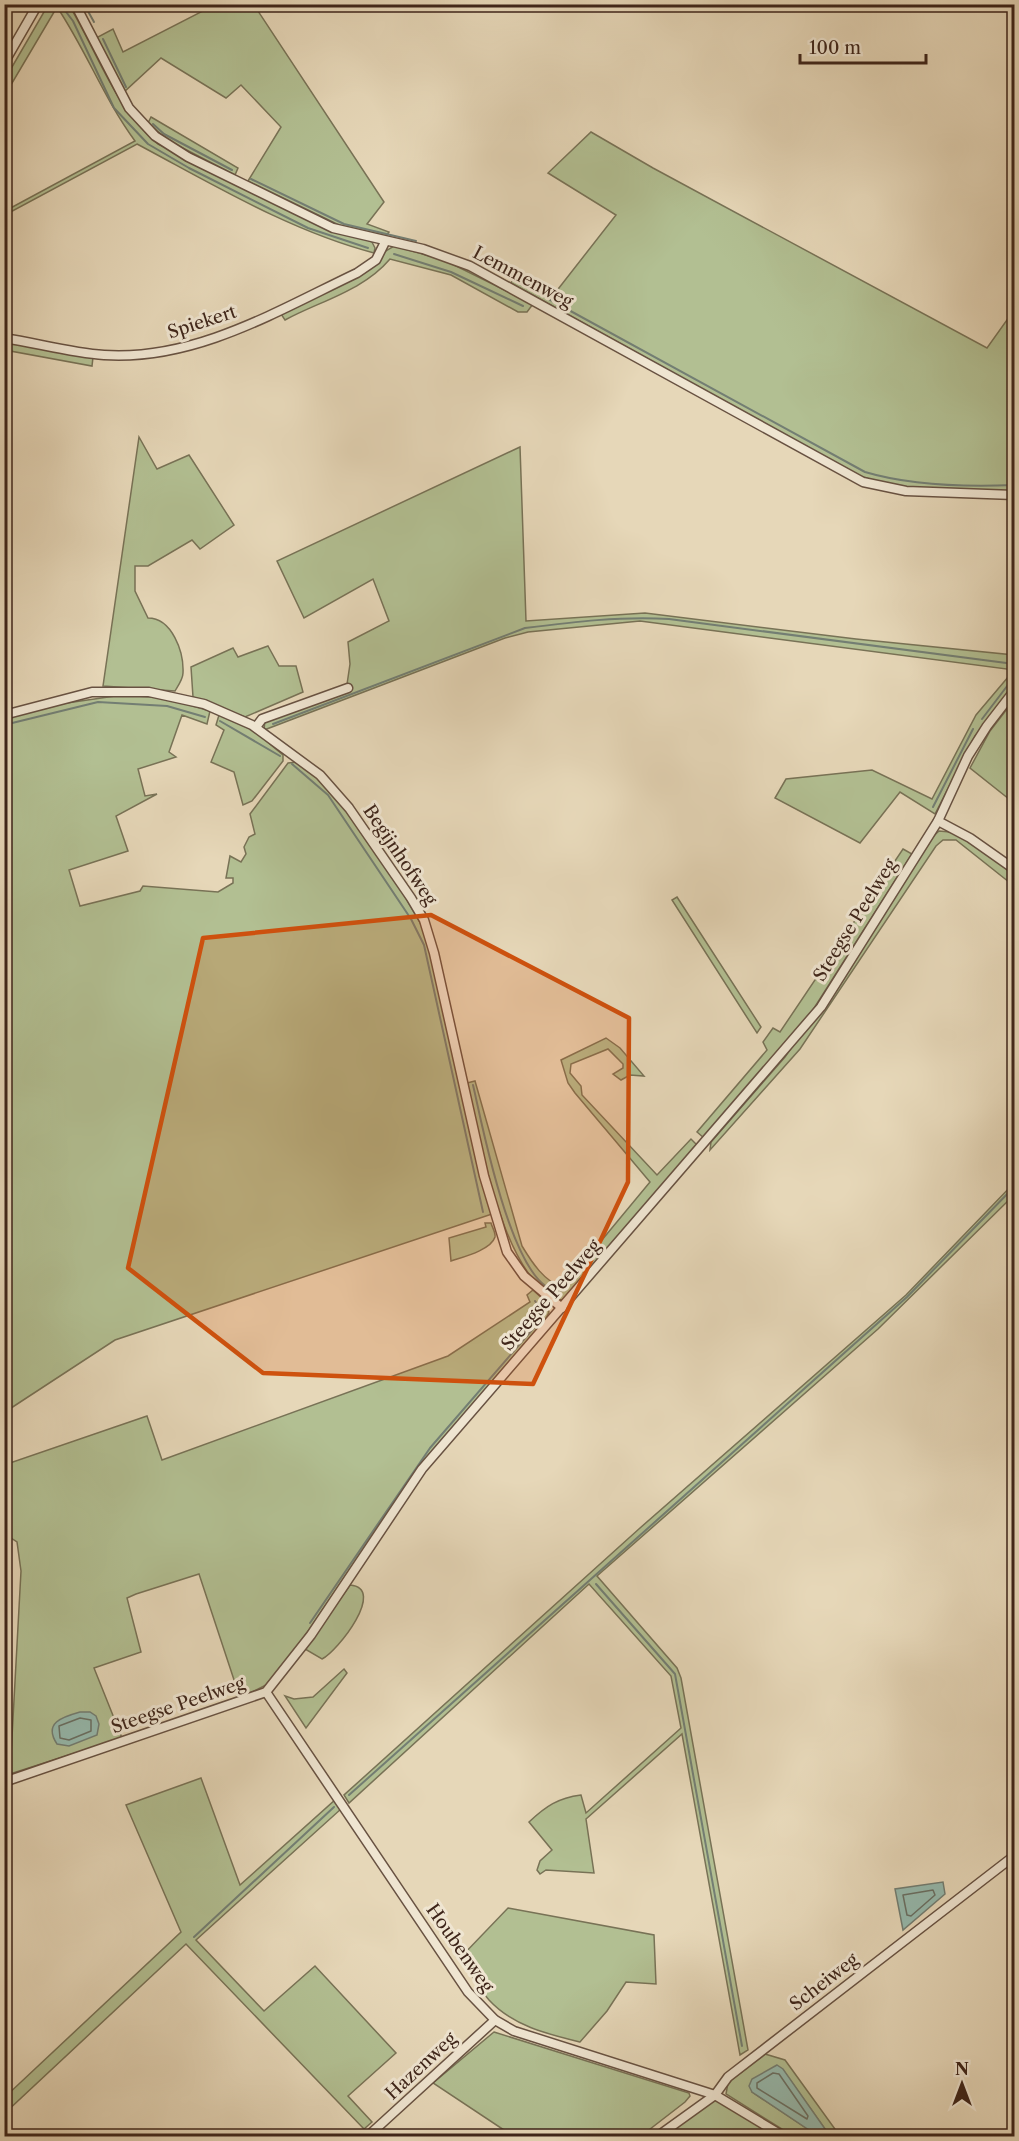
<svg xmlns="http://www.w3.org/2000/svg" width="1019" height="2141" font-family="'Libre Caslon Text',serif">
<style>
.green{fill:#b2bf92;stroke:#787256;stroke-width:1.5}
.water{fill:#96baae;stroke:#737e73;stroke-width:1.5}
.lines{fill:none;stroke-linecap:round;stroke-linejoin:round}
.shore{stroke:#6a7064;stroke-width:1.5}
.stream{stroke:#737e73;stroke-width:2}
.minor-casing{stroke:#685242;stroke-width:11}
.minor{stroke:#efe5d1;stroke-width:8}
.marked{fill:#ce510e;fill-opacity:0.2;stroke:#ce510e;stroke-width:4.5;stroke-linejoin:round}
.labels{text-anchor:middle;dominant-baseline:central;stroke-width:6;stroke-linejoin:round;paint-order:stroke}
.street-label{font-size:18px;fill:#3e251a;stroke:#efe5d1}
</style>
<rect width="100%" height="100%" fill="#e6d7b8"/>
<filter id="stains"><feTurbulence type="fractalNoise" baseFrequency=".00333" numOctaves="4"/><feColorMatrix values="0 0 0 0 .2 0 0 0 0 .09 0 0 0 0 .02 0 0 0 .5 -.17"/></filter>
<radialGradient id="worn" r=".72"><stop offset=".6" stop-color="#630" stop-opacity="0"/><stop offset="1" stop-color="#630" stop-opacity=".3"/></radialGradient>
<g class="green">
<path d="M48 5H69C97 51 115 109 158 144L372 242 375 248 374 253C290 231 214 185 137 144L5 215V211L135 141C104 99 86 50 57 7L5 95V79Z"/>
<path d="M201 5H254L384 202 367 224 389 232 384 239 341 226 248 181 281 127 241 85 226 98 161 58 124 92 96 38 113 29 123 52 203 11Z"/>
<path d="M151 117 238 168 235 175 169 141 148 123Z"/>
<path d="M591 132 653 168 987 348 1014 310V491C957 492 912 495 857 475L511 283 515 276 555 293 616 215 548 173Z"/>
<path d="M394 246 444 260 533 304 527 312H518L451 275 390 259C363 291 320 301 285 320L281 314Z"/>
<path d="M4 341 93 357 92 366 5 350Z"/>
<path d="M139 437 157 469 189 455 234 525 200 549 192 540 148 566H135V591L148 618C172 618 184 652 183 673 183 679 178 686 175 691L103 686Z"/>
<path d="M520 447 526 621 645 613 856 639 1014 655V670L640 621 528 632 505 638 264 730 265 720 346 691 350 664 348 642 389 621 373 579 304 618 277 561Z"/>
<path d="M268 646 279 666H296L303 692 245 717 193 697 191 667 233 648 238 657Z"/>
<path d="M1014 670V686L975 736 935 814 900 792 860 843 775 798 786 779 872 770 932 799 976 715Z"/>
<path d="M122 695 165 698 210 711 207 724 182 715 169 752 176 757 138 769 145 796 157 794 116 816 128 851 69 870 80 906 140 891 143 886 218 892 233 883V878H226L230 856 241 862 246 854 244 847 249 837 255 834 250 814 288 763 298 762 326 784 341 802 390 871 425 931 492 1214 115 1340 5 1412V718L53 705Z"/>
<path d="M1014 700V803L970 768 990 731Z"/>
<path d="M219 715 253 730 283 755V761L252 801 243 805 234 772 211 762 224 730 216 725Z"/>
<path d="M939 831C967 831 994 857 1014 873V886L956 840H943L936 846 800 1049 710 1150 711 1142 785 1057 856 955 927 842Z"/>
<path d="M903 849 912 854 802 1027 704 1138 697 1132 767 1050 763 1042 773 1028 780 1032Z"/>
<path d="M677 897 761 1027 757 1033 672 900Z"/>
<path d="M606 1038 620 1048 644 1076 630 1075 621 1080 613 1074 623 1068V1064L608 1049 571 1064 570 1073 581 1086 582 1095 657 1175 691 1139 696 1144V1149L568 1297 561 1300C502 1281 481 1138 467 1083L475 1081 522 1246C531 1261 545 1283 563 1287L650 1182 575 1093 568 1083 561 1060Z"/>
<path d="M1014 1183V1195L878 1329 597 1576 677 1668 681 1678 748 2050 740 2055 682 1734 586 1819 594 1873 546 1870 540 1874 537 1870 540 1861 552 1850 529 1822C546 1806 558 1798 581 1795L586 1813 681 1728 671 1676 589 1584 349 1803 344 1795 640 1528 906 1295Z"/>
<path d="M485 1223H491C492 1227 496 1233 495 1237 491 1250 463 1257 451 1261L449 1238 486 1227Z"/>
<path d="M533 1290 545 1301 549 1312 544 1323 414 1475 302 1640 266 1685 240 1698 199 1574 136 1594 127 1598 141 1652 94 1668 122 1738 10 1774 21 1571 17 1542 5 1534 4 1465 147 1416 162 1460 448 1356 530 1302 527 1295Z"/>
<path d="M350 1585C387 1588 338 1651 322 1659L305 1649Z"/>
<path d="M344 1669 347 1673 306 1728 285 1696 294 1699 313 1697Z"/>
<path d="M201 1778 240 1885 335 1800 341 1809 196 1940 264 2011 315 1966 396 2053 348 2096 372 2122 364 2129 186 1944 5 2113V2097L181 1932 126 1805Z"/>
<path d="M508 1908 654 1935 656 1984 626 1982 607 2011 580 2042C547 2034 513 2026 489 2000 478 1987 470 1972 460 1958Z"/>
<path d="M494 2032 689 2093 690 2096 685 2102 641 2136H513L433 2083Z"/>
<path d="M765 2054 785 2060 840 2136H830L783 2070 752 2092 818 2136H793L726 2094 728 2083Z"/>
<path d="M715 2099 781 2136H660Z"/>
</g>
<g class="water">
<path d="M80 1712H90L96 1716 99 1724 97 1735 69 1746 57 1744C43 1723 62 1717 80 1712Z"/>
<path d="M943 1882 945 1894 903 1930 895 1889Z"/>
<path d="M777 2065 783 2069 830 2136H818L752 2092 749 2086 752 2079Z"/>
</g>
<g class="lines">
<g class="shore">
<path d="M80 1718 91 1720V1731L69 1740 60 1738 59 1726Z"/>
<path d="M933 1890 935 1895 911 1916 907 1915 903 1895Z"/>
<path d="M773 2073 779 2074 808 2116 807 2119 757 2088V2083Z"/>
</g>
<g class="stream">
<path d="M60 4 73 21 114 108 148 144 189 168 308 228 368 248"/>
<path d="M84 4 94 22"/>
<path d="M103 39 126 87"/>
<path d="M153 124 164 134 232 170"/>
<path d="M251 179 344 224 416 241"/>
<path d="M394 254 451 272 523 306"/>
<path d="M534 291 865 472C912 486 966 487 1014 485"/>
<path d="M982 719 1014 677"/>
<path d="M220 721 280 756"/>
<path d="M273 724 525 628C573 622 621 616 669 619L1014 664"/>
<path d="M4 725 98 702 167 706 205 717"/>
<path d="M292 764 328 795 411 919 424 945 483 1212"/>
<path d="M933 807 973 729"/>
<path d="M473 1085C481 1118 515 1304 564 1290"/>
<path d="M596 1584 675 1674 742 2046"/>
<path d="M310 1623 430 1448 539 1322 541 1310 535 1301"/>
<path d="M349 1795 907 1297 1014 1187"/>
<path d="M194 1937 334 1807"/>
</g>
<defs>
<g id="minor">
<path d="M75 4 129 108 155 136 188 157 333 228 423 249 470 266 863 482 906 491 1014 495"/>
<path d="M4 63 38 4"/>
<path d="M4 338C37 343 71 353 104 355 195 361 277 311 357 273L376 260 385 242"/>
<path d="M4 715 92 692H149L204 704 252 725 320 775 349 808 411 898 424 920 434 953 484 1176 507 1252 524 1276 562 1308"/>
<path d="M256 727 262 719 348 688"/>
<path d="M938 821 970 838 1014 869"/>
<path d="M266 1692 468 1992 495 2020 514 2031 715 2095 783 2136"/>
<path d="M4 1782 266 1692 311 1635 422 1469 821 1007 938 821 968 756 987 726 1014 691"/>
<path d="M368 2136 495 2020"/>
<path d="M658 2136 715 2095 728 2077 1014 1856"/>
</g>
</defs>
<use href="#minor" class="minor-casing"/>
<use href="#minor" class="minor"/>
</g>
<path class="marked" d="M431 915 629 1018 628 1182 533 1384 263 1373 128 1268 203 938Z"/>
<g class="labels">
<g class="street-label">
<text transform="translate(523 277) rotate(28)">Lemmenweg</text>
<text transform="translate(202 322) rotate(-18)">Spiekert</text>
<text transform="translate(400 855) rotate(56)">Begijnhofweg</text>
<text transform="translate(855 920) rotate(-58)">Steegse Peelweg</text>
<text transform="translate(551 1295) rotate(-49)">Steegse Peelweg</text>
<text transform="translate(178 1705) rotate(-19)">Steegse Peelweg</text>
<text transform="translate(460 1948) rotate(55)">Houbenweg</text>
<text transform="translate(824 1982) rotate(-38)">Scheiweg</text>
<text transform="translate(421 2066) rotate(-43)">Hazenweg</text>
</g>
</g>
<rect width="1019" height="2141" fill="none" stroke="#e6d7b8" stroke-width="24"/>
<rect x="6" y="6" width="1007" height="2129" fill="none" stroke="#3e251a" stroke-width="3"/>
<rect x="12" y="12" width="995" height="2117" fill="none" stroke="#3e251a" stroke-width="1.5"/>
<g transform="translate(962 2084)" stroke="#efe5d1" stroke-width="4.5" paint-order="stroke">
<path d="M0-4.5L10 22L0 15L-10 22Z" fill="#3e251a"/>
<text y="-9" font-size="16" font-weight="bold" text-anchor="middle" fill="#3e251a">N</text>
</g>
<path d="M800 54v9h126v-9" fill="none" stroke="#3e251a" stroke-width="3"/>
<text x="809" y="54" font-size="18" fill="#3e251a" stroke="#efe5d1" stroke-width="4.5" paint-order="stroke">100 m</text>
<rect width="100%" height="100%" filter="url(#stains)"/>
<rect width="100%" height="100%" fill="url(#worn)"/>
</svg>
